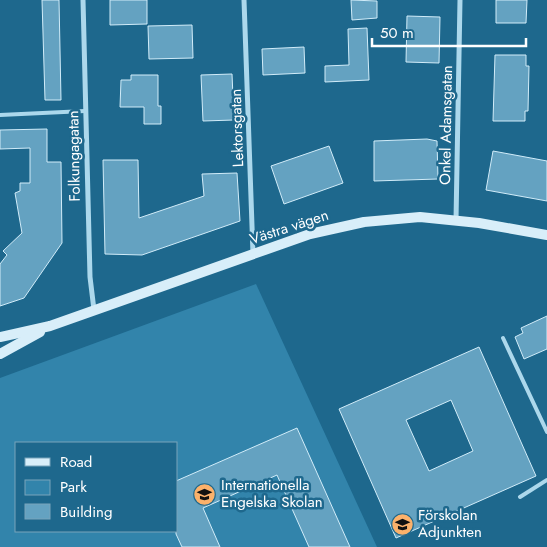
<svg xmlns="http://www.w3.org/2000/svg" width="547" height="547" font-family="Jost,sans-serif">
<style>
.green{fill:#3284ab;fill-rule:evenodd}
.building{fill:#64a2c1;stroke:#d1ecf9;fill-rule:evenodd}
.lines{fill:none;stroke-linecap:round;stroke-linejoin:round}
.lane{stroke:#acd8ec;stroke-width:4}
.street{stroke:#acd8ec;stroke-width:5}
.secondary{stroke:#d8eef9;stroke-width:10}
.labels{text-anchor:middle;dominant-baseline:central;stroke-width:5;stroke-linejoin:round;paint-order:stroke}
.street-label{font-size:15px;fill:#fff;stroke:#1e688d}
.poi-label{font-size:15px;fill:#fff;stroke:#1e688d;text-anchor:start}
</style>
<rect width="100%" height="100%" fill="#1e688d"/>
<path class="green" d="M256 284 377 547H0V378ZM16 443H176V531H16Z"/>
<g class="building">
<path d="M42 0H59L61 100H45Z"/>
<path d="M110 0H147V24L110 25Z"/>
<path d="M351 0 377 1V18L352 20Z"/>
<path d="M496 0H527L526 23H496Z"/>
<path d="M407 16 440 17 439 63 406 62Z"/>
<path d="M192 25 193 58 149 59 148 26Z"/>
<path d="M367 28 369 80 325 82V66L349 65 348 29Z"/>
<path d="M304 47 305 73 263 75 262 49Z"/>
<path d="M495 55H526V66H529L528 111H525V121H493Z"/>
<path d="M232 74 234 120 203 121 201 75Z"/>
<path d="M131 75H158V106H161V124H144V107H120L121 80H131Z"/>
<path d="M47 129V162H61L62 243 24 298 0 306V264L7 255 3 251 22 233 15 193 20 191V183H30V148L0 149V130Z"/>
<path d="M427 139 437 141 438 179 374 181V141Z"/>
<path d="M329 146 343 183 284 204 271 166Z"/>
<path d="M493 151 547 161V201L486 190Z"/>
<path d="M103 160H138L139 218 204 196 202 174 237 173 240 221 142 255 105 254Z"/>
<path d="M547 316V349L524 359 515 337 523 333 521 328Z"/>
<path d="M479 347 536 476 396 538 339 409ZM451 400 473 451 429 471 406 420Z"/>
<path d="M297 428 350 547H309L277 475 203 508 220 547H182L176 534V481Z"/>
</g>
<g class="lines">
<g class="lane">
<path d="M0 115 85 111"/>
<path d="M503 338 547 432"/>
<path d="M520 497 547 480"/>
</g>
<g class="street">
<path d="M83 0 90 277 94 310"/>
<path d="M244 0 253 254"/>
<path d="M456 220 460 0"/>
</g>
<g class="secondary">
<path d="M0 337 50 326 310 234 364 222 420 217 479 223 547 235"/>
<path d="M0 354 40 332"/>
</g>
</g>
<defs>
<symbol id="school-disc" viewBox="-11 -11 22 22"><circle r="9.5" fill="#fbb16b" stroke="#1e688d"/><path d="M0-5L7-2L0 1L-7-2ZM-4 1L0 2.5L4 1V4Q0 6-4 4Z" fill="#111"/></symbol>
</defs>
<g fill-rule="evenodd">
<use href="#school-disc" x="192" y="482" width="25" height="25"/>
<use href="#school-disc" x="390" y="512" width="25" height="25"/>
</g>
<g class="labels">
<g class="street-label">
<text transform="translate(446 125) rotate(-89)">Onkel Adamsgatan</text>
<text transform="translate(237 128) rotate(-92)">Lektorsgatan</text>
<text transform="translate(74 156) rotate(-91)">Folkungagatan</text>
<text transform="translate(289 227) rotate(-18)">Västra vägen</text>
</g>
<g class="poi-label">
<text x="221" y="485">Internationella<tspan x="221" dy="17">Engelska Skolan</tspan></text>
<text x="418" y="515">Förskolan<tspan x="418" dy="17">Adjunkten</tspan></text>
</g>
</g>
<rect x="15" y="442" width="162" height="90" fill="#1e688d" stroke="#78a4bb"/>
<rect x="25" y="458" width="25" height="8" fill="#d8eef9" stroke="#78a4bb"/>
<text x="60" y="467" font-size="15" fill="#ffffff">Road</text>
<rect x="25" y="480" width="25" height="15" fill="#3284ab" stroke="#78a4bb"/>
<text x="60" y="492" font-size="15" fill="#ffffff">Park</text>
<rect x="25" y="504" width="25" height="15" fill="#64a2c1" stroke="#78a4bb"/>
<text x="60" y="517" font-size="15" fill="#ffffff">Building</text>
<path d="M372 38v8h154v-8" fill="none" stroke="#ffffff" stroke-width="2.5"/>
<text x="380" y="38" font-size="15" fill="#ffffff" stroke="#1e688d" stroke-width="4" paint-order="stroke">50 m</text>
</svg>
